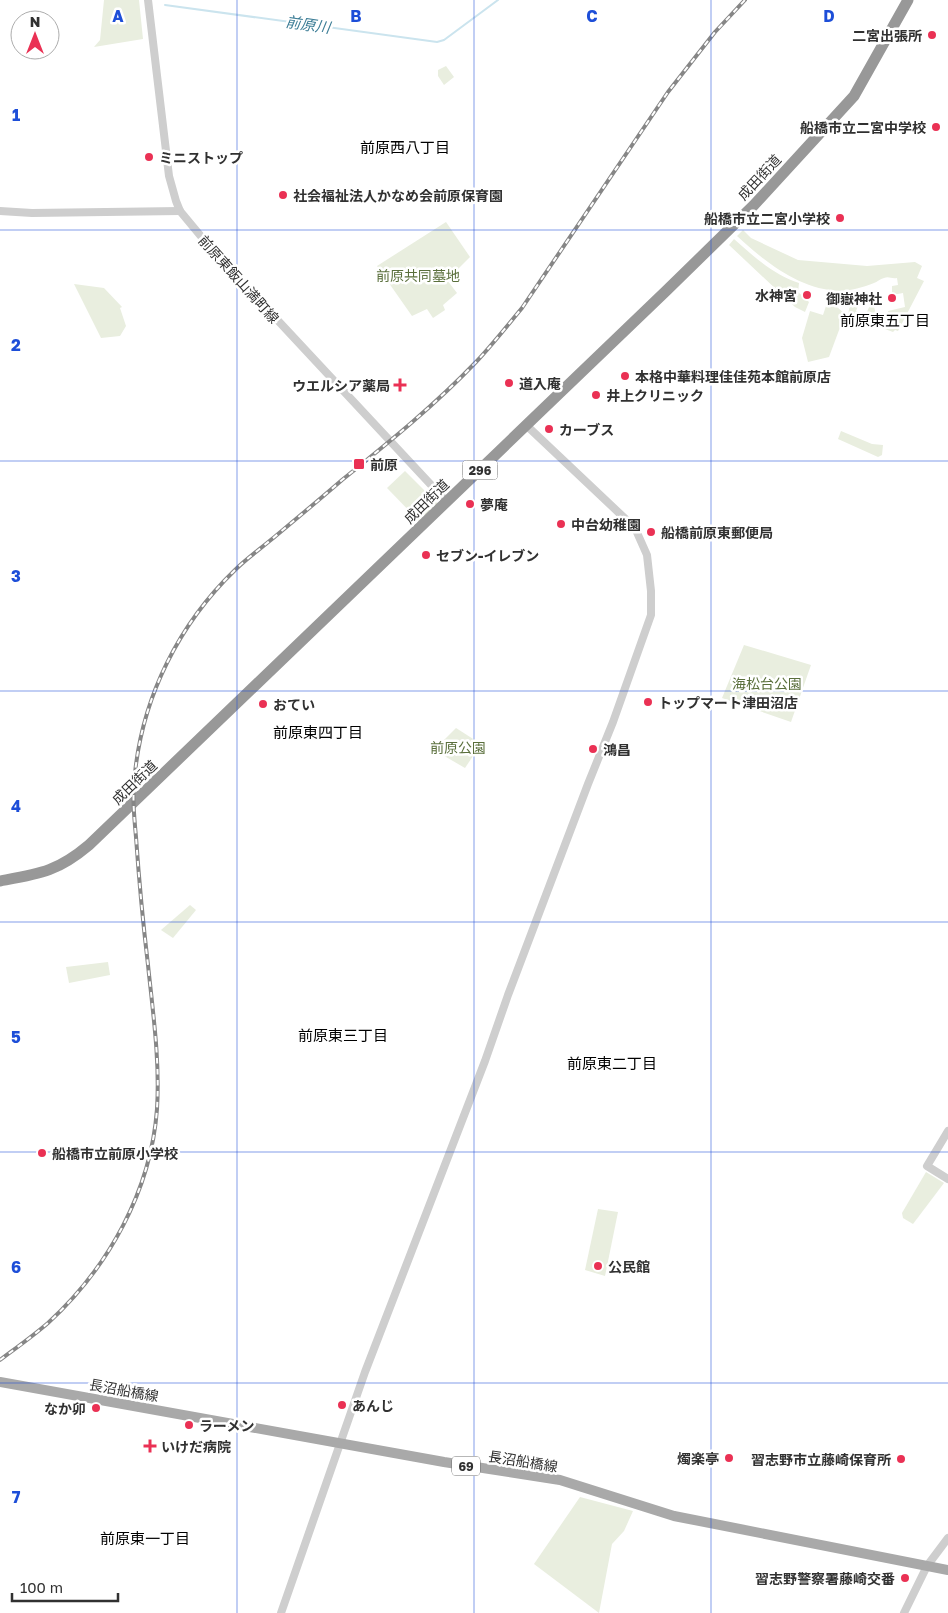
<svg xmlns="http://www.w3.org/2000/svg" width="948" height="1613" font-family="'Golos Text','Noto Sans JP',sans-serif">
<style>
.green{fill:#e9eedf}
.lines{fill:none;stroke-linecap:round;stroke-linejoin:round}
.stream{stroke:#cbe4ee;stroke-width:2}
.minor{stroke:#cecece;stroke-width:8}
.major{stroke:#a9a9a9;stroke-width:10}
.highway{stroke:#989898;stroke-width:11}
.rail-casing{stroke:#868686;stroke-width:4}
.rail{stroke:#fff;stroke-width:2;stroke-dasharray:5.5;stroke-linecap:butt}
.grid{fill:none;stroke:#1d4ed8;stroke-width:1;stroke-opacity:0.55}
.poi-dot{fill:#ea3154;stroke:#fff;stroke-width:2}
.labels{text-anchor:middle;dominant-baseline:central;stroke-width:5;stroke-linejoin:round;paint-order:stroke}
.shield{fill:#fff;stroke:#6f6f6f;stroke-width:1}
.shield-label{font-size:12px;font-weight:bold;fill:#313131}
.poi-label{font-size:14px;font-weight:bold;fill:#313131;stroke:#fff;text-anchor:start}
.street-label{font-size:14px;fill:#313131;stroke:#fff}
.park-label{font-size:14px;fill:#5a6f3c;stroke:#fff}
.water-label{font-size:15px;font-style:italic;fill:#3c7d96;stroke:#fff}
.neighbourhood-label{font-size:15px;fill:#000;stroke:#fff}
.grid-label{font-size:16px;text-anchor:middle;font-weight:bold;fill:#1d4ed8;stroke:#fff;stroke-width:5;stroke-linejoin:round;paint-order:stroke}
</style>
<rect width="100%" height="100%" fill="#fff"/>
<g class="green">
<path d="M104 0H139L143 39 94 47 100 40Z"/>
<path d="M446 66 454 77 444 85 438 76V70Z"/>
<path d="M446 222 470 257 447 280 457 293 443 305 445 310 433 318 427 309 412 316 377 266Z"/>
<path d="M743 230 751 238 798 260 867 266 915 262 922 266 917 278 924 281 898 331 895 330 893 332 874 325 876 320 869 317 867 322 848 315 850 304 855 298 861 299 856 311 865 316 871 303H873L877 318 889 315 888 311 905 307 903 293 892 295V286L898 285 897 278C891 279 889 276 884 278 880 279 877 282 874 283 864 287 850 291 840 291 800 290 765 262 737 236Z"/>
<path d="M734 239C754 257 774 275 799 283L798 292 809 302 805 312 795 307 729 245Z"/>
<path d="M74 284 104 288 122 307 120 308 126 326 120 336 101 338Z"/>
<path d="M831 305 837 307 845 314 829 357 808 362 802 338 810 311 823 315 826 306Z"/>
<path d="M841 431 872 444 883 445 882 455 878 457 838 439Z"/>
<path d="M405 471 438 504 419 521 387 488Z"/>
<path d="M744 645 811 665 791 722 722 698Z"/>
<path d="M456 728 481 744 465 768 434 750Z"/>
<path d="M190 905 196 910 173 938 161 930Z"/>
<path d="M108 962 110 975 69 983 66 967Z"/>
<path d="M926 1172 944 1183 913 1224 903 1218 902 1213Z"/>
<path d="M598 1209 618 1212 605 1276 585 1270Z"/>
<path d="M580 1497 633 1511 624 1531 612 1544 599 1613 534 1564Z"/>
</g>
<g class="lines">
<path class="stream" d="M165 5 437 42 444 40 498 0"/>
<g class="minor">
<path d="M148 0 169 176 176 201 180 211 214 252 447 502"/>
<path d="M0 211 32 213 180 211"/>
<path d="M948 1131 927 1166 948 1179"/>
<path d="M281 1613 365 1372 485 1061 508 995 588 784 613 722 651 615V591L647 555 635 528 526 425"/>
<path d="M904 1613 927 1566 948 1538"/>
</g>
<path class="major" d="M0 1382 444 1462 560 1480 674 1516 948 1570"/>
<path class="highway" d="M0 881C39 874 57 872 89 845L666 291 754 205 854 96 908 0"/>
<defs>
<path id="rail" d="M0 1360C16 1348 33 1336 48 1323 108 1268 151 1191 157 1109 160 1061 153 1013 148 965 143 923 139 880 136 837 134 816 132 795 135 773 143 696 179 624 235 570 246 559 260 549 272 539 296 519 319 500 342 480 388 443 435 405 476 362 492 345 507 326 522 308L668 92 715 32 745 0"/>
</defs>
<use href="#rail" class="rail-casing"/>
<use href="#rail" class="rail"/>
</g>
<path class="grid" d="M237 0V1613M474 0V1613M711 0V1613M0 230H948M0 461H948M0 691H948M0 922H948M0 1152H948M0 1383H948"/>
<g class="poi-dot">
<circle cx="932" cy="35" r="5"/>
<circle cx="936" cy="127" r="5"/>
<circle cx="149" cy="157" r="5"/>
<circle cx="283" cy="195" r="5"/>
<circle cx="840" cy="218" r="5"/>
<circle cx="807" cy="295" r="5"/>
<circle cx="892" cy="298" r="5"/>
<circle cx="625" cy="376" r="5"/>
<circle cx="509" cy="383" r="5"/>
<path d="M397.5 377.5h5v5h5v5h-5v5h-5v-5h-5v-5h5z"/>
<circle cx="596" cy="395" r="5"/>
<circle cx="549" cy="429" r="5"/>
<rect x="353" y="458" width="12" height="12" rx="2.5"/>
<circle cx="470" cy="504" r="5"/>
<circle cx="561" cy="524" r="5"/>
<circle cx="651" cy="532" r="5"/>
<circle cx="426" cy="555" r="5"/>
<circle cx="648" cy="702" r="5"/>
<circle cx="263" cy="704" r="5"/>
<circle cx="593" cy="749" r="5"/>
<circle cx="42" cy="1153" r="5"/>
<circle cx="598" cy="1266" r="5"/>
<circle cx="342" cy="1405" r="5"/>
<circle cx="96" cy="1408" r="5"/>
<circle cx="189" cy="1425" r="5"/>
<path d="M147.5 1438.5h5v5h5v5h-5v5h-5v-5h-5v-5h5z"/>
<circle cx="729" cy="1458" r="5"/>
<circle cx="901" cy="1459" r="5"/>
<circle cx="905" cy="1578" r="5"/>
</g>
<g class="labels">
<g class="shield">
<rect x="462.5" y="460.5" width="35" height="19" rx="4"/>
<rect x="452" y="1456.5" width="28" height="19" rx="4"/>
</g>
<g class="shield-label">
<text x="480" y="470">296</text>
<text x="466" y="1466">69</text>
</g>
<g class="poi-label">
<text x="922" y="35" text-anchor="end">二宮出張所</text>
<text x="926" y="127" text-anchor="end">船橋市立二宮中学校</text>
<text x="159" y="157">ミニストップ</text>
<text x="293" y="195">社会福祉法人かなめ会前原保育園</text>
<text x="830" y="218" text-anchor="end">船橋市立二宮小学校</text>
<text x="797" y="295" text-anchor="end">水神宮</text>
<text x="882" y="298" text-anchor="end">御嶽神社</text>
<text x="635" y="376">本格中華料理佳佳苑本館前原店</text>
<text x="519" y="383">道入庵</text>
<text x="390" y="385" text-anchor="end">ウエルシア薬局</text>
<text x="606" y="395">井上クリニック</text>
<text x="559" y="429">カーブス</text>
<text x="370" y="464">前原</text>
<text x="480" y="504">夢庵</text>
<text x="571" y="524">中台幼稚園</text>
<text x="661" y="532">船橋前原東郵便局</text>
<text x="436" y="555">セブン-イレブン</text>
<text x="658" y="702">トップマート津田沼店</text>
<text x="273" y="704">おてい</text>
<text x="603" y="749">鴻昌</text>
<text x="52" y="1153">船橋市立前原小学校</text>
<text x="608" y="1266">公民館</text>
<text x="352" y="1405">あんじ</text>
<text x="86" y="1408" text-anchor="end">なか卯</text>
<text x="199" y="1425">ラーメン</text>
<text x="161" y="1446">いけだ病院</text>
<text x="719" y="1458" text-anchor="end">燭楽亭</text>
<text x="891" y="1459" text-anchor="end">習志野市立藤崎保育所</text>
<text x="895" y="1578" text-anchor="end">習志野警察署藤崎交番</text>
</g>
<g class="street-label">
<text transform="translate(759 177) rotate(-47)">成田街道</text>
<text transform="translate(239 279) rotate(48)">前原東飯山満町線</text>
<text transform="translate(426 501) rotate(-44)">成田街道</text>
<text transform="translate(134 782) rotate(-44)">成田街道</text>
<text transform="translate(124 1390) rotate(10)">長沼船橋線</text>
<text transform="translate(523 1461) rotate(9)">長沼船橋線</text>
</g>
<g class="park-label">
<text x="418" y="275">前原共同墓地</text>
<text x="767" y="683">海松台公園</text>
<text x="458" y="747">前原公園</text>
</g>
<g class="water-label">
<text transform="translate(308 24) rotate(8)">前原川</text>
</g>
<g class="neighbourhood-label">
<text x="405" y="147">前原西八丁目</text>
<text x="885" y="320">前原東五丁目</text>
<text x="318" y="732">前原東四丁目</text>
<text x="343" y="1035">前原東三丁目</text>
<text x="612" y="1063">前原東二丁目</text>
<text x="145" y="1538">前原東一丁目</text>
</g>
</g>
<g class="grid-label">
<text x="118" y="22">A</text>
<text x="356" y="22">B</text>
<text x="592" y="22">C</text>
<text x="829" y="22">D</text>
<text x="16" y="121">1</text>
<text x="16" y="351">2</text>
<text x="16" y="582">3</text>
<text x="16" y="812">4</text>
<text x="16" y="1043">5</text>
<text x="16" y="1273">6</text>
<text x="16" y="1503">7</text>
</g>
<g transform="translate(35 35)"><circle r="24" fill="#ffffff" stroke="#adadad"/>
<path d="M0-4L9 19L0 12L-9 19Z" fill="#ea3154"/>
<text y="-8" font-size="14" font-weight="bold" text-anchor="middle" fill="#313131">N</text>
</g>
<path d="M12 1593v8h106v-8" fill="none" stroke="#313131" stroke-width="2.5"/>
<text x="20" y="1593" font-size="15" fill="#313131" stroke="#ffffff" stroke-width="4" paint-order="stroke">100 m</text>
</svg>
